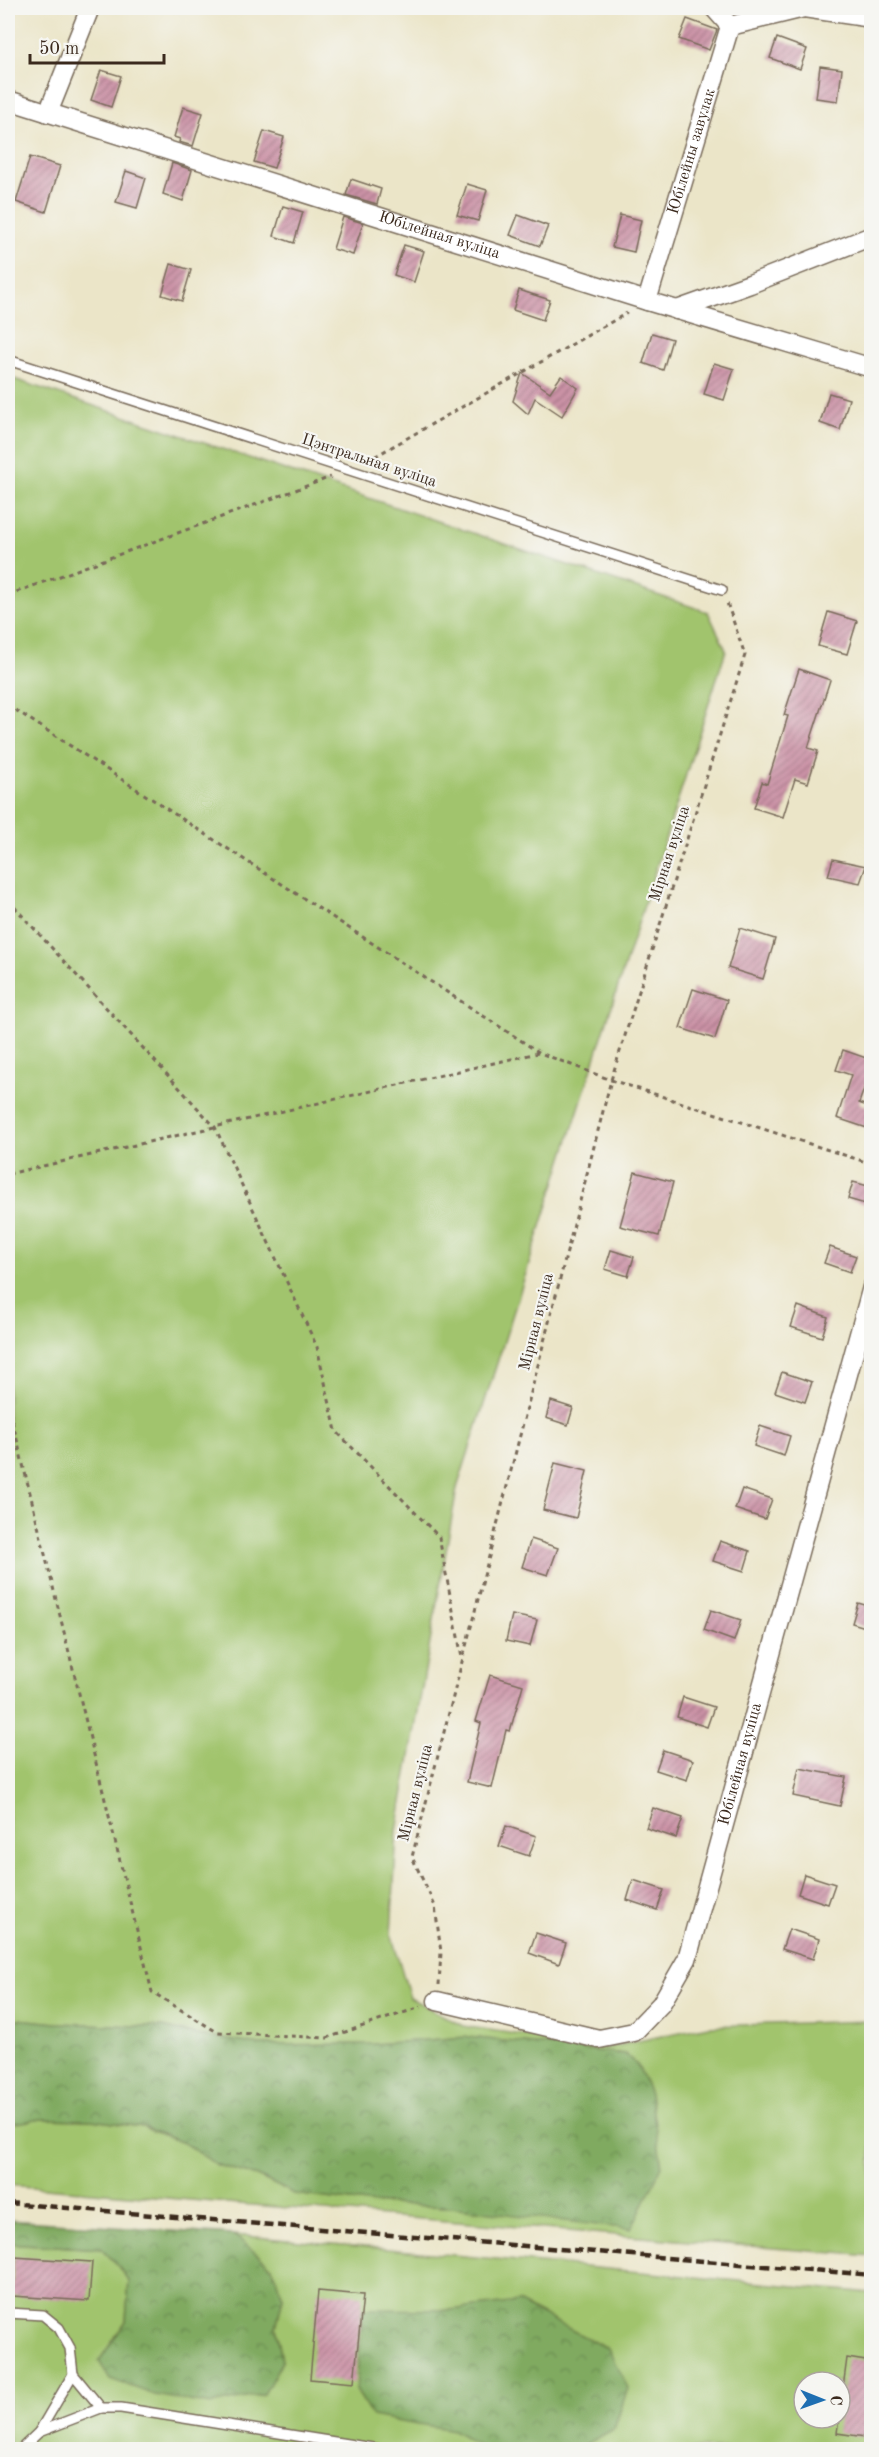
<svg xmlns="http://www.w3.org/2000/svg" width="879" height="2457" font-family="'Old Standard TT',serif">
<style>
.green{fill:#a1c46d;stroke:#6e7746;stroke-width:1.5;fill-rule:evenodd}
.forest{fill:url(#forest-crowns);stroke:#5e6a3f;stroke-width:1.5}
.building{fill:url(#building-hatch)}
.lines{fill:none;stroke-linecap:round;stroke-linejoin:round}
.service-casing{stroke:#796b5a;stroke-width:12}
.minor-casing{stroke:#796b5a;stroke-width:21}
.path{stroke:#796b5a;stroke-width:3;stroke-dasharray:4.5 4.5;stroke-linecap:butt}
.service{stroke:#fff;stroke-width:9}
.minor{stroke:#fff;stroke-width:18}
.rail{stroke:#3b2a1e;stroke-width:4.5;stroke-dasharray:9 4.5;stroke-linecap:butt}
.labels{text-anchor:middle;dominant-baseline:central;stroke-width:4.5;stroke-linejoin:round;paint-order:stroke}
.street-label{font-size:16px;fill:#3b2a1e;stroke:#f6f6f2}
</style>
<defs>
<pattern id="forest-crowns" width="20" height="18" patternUnits="userSpaceOnUse" patternTransform="scale(1.5)"><rect width="20" height="18" fill="#80aa60"/><path d="M2 6a3 3 0 1 1 6 0M12 15a3 3 0 1 1 6 0" fill="none" stroke="#6a8b4f"/></pattern>
<pattern id="building-hatch" width="6" height="6" patternUnits="userSpaceOnUse" patternTransform="scale(1.5)"><rect width="6" height="6" fill="#cb92a6"/><path d="M-1 1l2-2M0 6l6-6M5 7l2-2" fill="none" stroke="#a67787"/></pattern>
</defs>
<rect width="100%" height="100%" fill="#f6f6f2"/>
<filter id="ink" filterUnits="userSpaceOnUse"><feTurbulence type="fractalNoise" baseFrequency=".0167" numOctaves="2"/><feDisplacementMap in="SourceGraphic" scale="12" xChannelSelector="R" yChannelSelector="G"/><feConvolveMatrix kernelMatrix="1 2 1 2 8 2 1 2 1" color-interpolation-filters="sRGB"/></filter>
<filter id="wash" filterUnits="userSpaceOnUse"><feTurbulence type="fractalNoise" baseFrequency=".008" numOctaves="4" result="noise"/><feDisplacementMap in="SourceGraphic" scale="24" xChannelSelector="R" yChannelSelector="G"/><feGaussianBlur stdDeviation="1.35" result="paint"/><feColorMatrix in="noise" values="0 0 0 0 0 0 0 0 0 0 0 0 0 0 0 0 0 1.4 0 .05"/><feComposite in="paint" operator="in"/></filter>
<g filter="url(#wash)">
<rect width="100%" height="100%" fill="#ebe5c8"/>
<g class="green">
<path d="M8 377 708 612 726 650 457 1488 397 1831 391 1934 410 1998 463 2026 606 2048 708 2026 871 2021V2256L8 2185V2124L42 2119 92 2120 143 2127 184 2143 217 2165 257 2176 294 2194 368 2203 450 2207 625 2054 468 2037 374 2044 260 2045 191 2034 163 2027 56 2023 8 2018Z"/>
<path d="M234 2235 871 2293V2449L87 2450 8 2445V2243L102 2249 115 2262 129 2281 126 2321 99 2361H282L276 2327 283 2297 272 2267ZM804 2382H840V2418H804Z"/>
</g>
<g class="forest">
<path d="M8 2018 56 2023 163 2027 191 2034 260 2045 374 2044 468 2037 625 2054 638 2066 650 2094 662 2166 631 2229 450 2207 368 2203 294 2194 257 2176 217 2165 184 2143 143 2127 92 2120 42 2119 8 2124Z"/>
<path d="M8 2220 234 2235 272 2267 283 2297 276 2327 282 2361 264 2394 212 2405 155 2395 110 2379 99 2361 126 2321 129 2281 115 2262 102 2249 8 2243Z"/>
<path d="M518 2302 608 2349 628 2388 614 2429 577 2449H483L454 2430 372 2416 356 2390 363 2309 450 2310Z"/>
</g>
<g id="blocks">
<g class="building">
<path d="M687 19 717 30 709 50 679 39Z"/>
<path d="M777 38 807 49 800 69 770 58Z"/>
<path d="M820 66 842 69 838 101 816 98Z"/>
<path d="M101 70 121 76 111 107 91 100Z"/>
<path d="M183 107 203 113 193 146 179 142 180 139 174 137Z"/>
<path d="M264 131 284 137 274 168 254 162Z"/>
<path d="M30 157 60 166 46 212 16 202Z"/>
<path d="M172 163 192 170 183 201 163 194Z"/>
<path d="M126 171 146 178 137 208 116 202Z"/>
<path d="M351 179 381 189 377 204 346 195Z"/>
<path d="M467 184 487 190 478 221 457 215Z"/>
<path d="M283 206 303 212 294 243 274 236Z"/>
<path d="M518 215 548 226 540 246 510 235Z"/>
<path d="M620 215 641 220 634 252 612 247Z"/>
<path d="M343 217 363 223 353 255 333 249Z"/>
<path d="M404 245 424 251 414 282 394 275Z"/>
<path d="M171 264 191 270 182 301 162 295Z"/>
<path d="M519 290 550 300 543 320 513 310Z"/>
<path d="M652 333 672 339 663 370 643 363Z"/>
<path d="M714 363 734 369 724 400 704 394Z"/>
<path d="M522 373 550 392 561 376 578 388 562 416 535 398 528 414 513 401Z"/>
<path d="M829 393 849 399 840 430 820 423Z"/>
<path d="M828 612 857 621 847 654 818 646Z"/>
<path d="M799 669 830 680 808 748 818 751 808 783 795 779 783 817 754 808 762 782 767 784 788 716 784 715Z"/>
<path d="M833 859 866 866 860 883 828 876Z"/>
<path d="M740 928 775 939 763 979 728 968Z"/>
<path d="M693 989 727 1000 715 1039 680 1028Z"/>
<path d="M843 1050 872 1060V1066L859 1103 872 1108 867 1128 837 1118 851 1075 836 1070Z"/>
<path d="M635 1172 673 1182 659 1236 620 1226Z"/>
<path d="M853 1182 872 1187V1206L848 1199Z"/>
<path d="M830 1247 856 1256 850 1272 824 1263Z"/>
<path d="M611 1250 634 1257 628 1276 605 1269Z"/>
<path d="M798 1306 828 1317 822 1337 791 1327Z"/>
<path d="M782 1372 812 1382 805 1402 775 1392Z"/>
<path d="M551 1401 573 1408 568 1425 546 1418Z"/>
<path d="M760 1426 790 1436 784 1456 754 1446Z"/>
<path d="M555 1463 587 1471 576 1518 543 1510Z"/>
<path d="M742 1489 772 1499 765 1519 735 1509Z"/>
<path d="M531 1539 558 1548 548 1575 522 1567Z"/>
<path d="M720 1541 750 1551 744 1571 713 1561Z"/>
<path d="M858 1603 872 1607V1629L852 1623Z"/>
<path d="M711 1610 741 1620 734 1641 704 1630Z"/>
<path d="M512 1615 537 1620 530 1646 506 1641Z"/>
<path d="M490 1675 523 1685 510 1731 506 1730 492 1788 467 1782 481 1723 476 1721Z"/>
<path d="M683 1697 714 1707 707 1727 677 1717Z"/>
<path d="M663 1750 693 1760 687 1780 656 1770Z"/>
<path d="M799 1768 846 1777 840 1806 793 1796Z"/>
<path d="M653 1808 683 1818 676 1838 646 1828Z"/>
<path d="M506 1826 536 1836 529 1856 499 1846Z"/>
<path d="M804 1874 835 1884 828 1904 798 1894Z"/>
<path d="M633 1880 664 1890 657 1910 627 1900Z"/>
<path d="M789 1929 819 1939 813 1959 782 1949Z"/>
<path d="M536 1933 566 1943 559 1964 529 1953Z"/>
<path d="M14 2257 92 2262 89 2301 12 2296Z"/>
<path d="M318 2291 363 2295 354 2383 310 2379Z"/>
<path d="M847 2358 872 2362V2438L837 2433Z"/>
</g>
</g>
</g>
<g filter="url(#ink)">
<use href="#blocks" fill-opacity="0" stroke="#796b5a" stroke-width="1.5"/>
<g class="lines">
<defs>
<g id="service">
<path d="M8 360 722 590"/>
<path d="M8 2313 43 2315 59 2328 70 2348 73 2374 39 2432"/>
<path d="M73 2374 101 2408"/>
<path d="M20 2450 39 2432 101 2408H121L385 2450"/>
</g>
<g id="minor">
<path d="M730 26 804 8 872 18"/>
<path id="s1" d="M8 100 647 301 872 368"/>
<path d="M48 113 90 8"/>
<path id="s2" d="M647 301 730 26 714 8"/>
<path d="M677 310 750 284 872 236"/>
<path id="s3" d="M437 2001 599 2039 634 2032 661 2004 687 1959 872 1287"/>
</g>
</defs>
<use href="#service" class="service-casing"/>
<use href="#minor" class="minor-casing"/>
<g class="path">
<path d="M367 461 627 313"/>
<path d="M8 595 331 477"/>
<path d="M8 705 540 1053 611 1080 872 1164"/>
<path d="M8 900 215 1127 317 1347 336 1431 439 1537 462 1658"/>
<path d="M8 1174 538 1053"/>
<path d="M8 1403 152 1992 217 2032 327 2038 421 2007"/>
<path d="M439 1985 441 1952 435 1906 412 1857 611 1080 745 655 726 600"/>
</g>
<use href="#service" class="service"/>
<use href="#minor" class="minor"/>
<path class="rail" d="M8 2203 872 2275"/>
</g>
</g>
<g class="labels">
<g class="street-label">
<text stroke="none"><textPath href="#s2" startOffset="156">Юбілейны завулак</textPath></text>
<text stroke="none"><textPath href="#s1" startOffset="452">Юбілейная вуліца</textPath></text>
<text transform="translate(369 461) rotate(18)">Цэнтральная вуліца</text>
<text transform="translate(670 854) rotate(-72)">Мірная вуліца</text>
<text transform="translate(537 1322) rotate(-76)">Мірная вуліца</text>
<text stroke="none"><textPath href="#s3" startOffset="495">Юбілейная вуліца</textPath></text>
<text transform="translate(416 1793) rotate(-76)">Мірная вуліца</text>
</g>
</g>
<rect width="879" height="2457" fill="none" stroke="#f6f6f2" stroke-width="30"/>
<g transform="translate(822 2400) rotate(91)"><circle r="28" fill="#f6f6f2" stroke="#aba49d" stroke-width="1.5"/>
<path d="M0-4.5L10 22L0 15L-10 22Z" fill="#1f6fb2"/>
<text y="-9" font-size="16" font-weight="bold" text-anchor="middle" fill="#3b2a1e">С</text>
</g>
<path d="M30 54v9h134v-9" fill="none" stroke="#3b2a1e" stroke-width="3"/>
<text x="39" y="54" font-size="18" fill="#3b2a1e" stroke="#f6f6f2" stroke-width="4.5" paint-order="stroke">50 m</text>
</svg>
